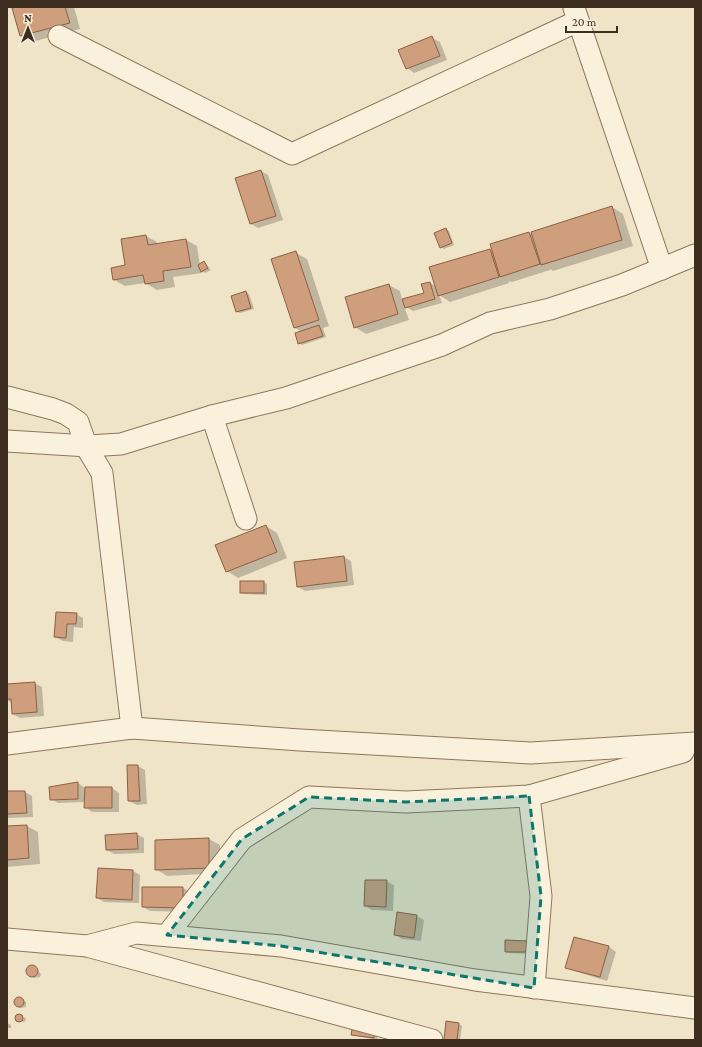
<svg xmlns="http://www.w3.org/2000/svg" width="702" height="1047" font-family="'Crimson Pro',serif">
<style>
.shadow{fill:#0003}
.building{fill:#cf9f7d;stroke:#8d5f41}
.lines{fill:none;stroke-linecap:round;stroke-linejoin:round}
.minor-casing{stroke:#8d765c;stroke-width:23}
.minor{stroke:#faf1dc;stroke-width:21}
.marked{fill:#0f766e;fill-opacity:0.2;stroke:#0f766e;stroke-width:3;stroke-dasharray:8 5;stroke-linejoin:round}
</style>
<rect width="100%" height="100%" fill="#f0e4c8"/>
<g class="shadow">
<path d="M21 7H74L80 29 32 42 21 35Z"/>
<path d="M432 38 440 42 447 60 414 73 407 68Z"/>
<path d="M261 171 268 175 283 220 258 228 251 224Z"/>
<path d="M612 207 623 214 633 246 553 271 550 269V270L512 282 508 281 509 283 450 302 439 295 442 303 413 311 404 306 409 320 366 334 355 327 389 285 400 291 402 300 425 293 430 283 437 287 490 250 493 252 529 233 533 235Z"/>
<path d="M446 229 449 231 454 245 444 249 441 247Z"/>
<path d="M146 236 157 242V245L186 240 197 246 200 265 204 262 211 270 205 273 201 271 202 273 173 277 175 287 157 290 145 283 125 286 114 280 126 266Z"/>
<path d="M296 253 307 259 329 326 323 328 326 337 302 345 299 343 302 332 295 328Z"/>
<path d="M246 292 249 294 254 309 240 313 236 311Z"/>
<path d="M266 526 277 533 287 558 238 578 227 571Z"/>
<path d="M344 557 351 561 354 585 305 591 298 587Z"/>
<path d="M264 582 267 584V595L244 594 241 593Z"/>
<path d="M57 613 76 614 83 618V628L74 627 73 642 63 641 55 637Z"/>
<path d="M34 683 42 687 44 716 20 718 13 714 12 703 7 700V685Z"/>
<path d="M128 766H138L145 770 147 804 137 805 129 801Z"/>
<path d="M78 783 85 788H112L119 793V812H92L85 807V802L58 803 51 799Z"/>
<path d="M7 792H25L32 796 33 817 7 818Z"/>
<path d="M27 826 38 832 40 864 7 867V827Z"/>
<path d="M136 834 144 838V853L114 854 107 850Z"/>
<path d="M209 839 220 845V873L167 876 156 869V841Z"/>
<path d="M133 871 140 875 139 903 104 902 97 898Z"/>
<path d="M386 881 394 885 393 911 372 910 365 906Z"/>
<path d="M143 888H183L190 892V912L150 911 143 907Z"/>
<path d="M398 913 417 916 424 920 421 941 402 939 395 935Z"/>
<path d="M526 942 530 944 529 954 509 953 506 951Z"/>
<path d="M609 947 616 952 607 981 574 971 567 967Z"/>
<path d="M34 967 41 974 40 977 34 978 28 974V969Z"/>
<path d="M18 997 26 1002V1007L20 1008 15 1004Z"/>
<path d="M17 1016 26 1018 25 1022 17 1020Z"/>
<path d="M7 1023 11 1025V1028H7Z"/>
<path d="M459 1024 462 1026 460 1040H446Z"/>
<path d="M378 1030 377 1040 352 1035Z"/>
</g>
<g class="building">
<path d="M17 7H65L70 23 20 36 12 8Z"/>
<path d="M432 36 440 56 406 69 398 50Z"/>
<path d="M261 170 276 216 250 224 235 178Z"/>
<path d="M612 206 622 240 541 265 531 232Z"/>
<path d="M446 228 452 243 440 248 434 233Z"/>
<path d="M529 232 540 264 500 277 490 244Z"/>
<path d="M146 235 148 245 186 239 191 267 163 271 164 281 145 284 143 275 113 280 111 268 125 265 121 239Z"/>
<path d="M490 249 499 277 438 296 429 267Z"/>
<path d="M296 251 319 320 294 328 271 259Z"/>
<path d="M204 261 208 268 201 272 198 265Z"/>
<path d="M430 282 435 299 405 308 402 299 424 293 421 284Z"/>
<path d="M389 284 398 314 354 328 345 297Z"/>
<path d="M246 291 251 308 236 312 231 296Z"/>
<path d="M319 325 323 336 298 344 295 333Z"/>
<path d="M266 525 277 552 226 572 215 545Z"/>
<path d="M344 556 347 581 297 587 294 562Z"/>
<rect x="240" y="581" width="24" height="12"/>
<path d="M56 612 77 613 76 624H67L66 638 54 637Z"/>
<path d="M35 682 37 712 12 714 11 699H7V684Z"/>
<path d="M127 765H138L140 801H128Z"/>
<path d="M78 782V799L50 800 49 787Z"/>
<path d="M85 787H112V808H84Z"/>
<path d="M7 791H25L27 813 7 814Z"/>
<path d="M27 825 29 858 7 860V826Z"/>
<path d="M137 833 138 849 106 850 105 835Z"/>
<path d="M209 838V868L155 870V840Z"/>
<path d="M98 868 133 870 132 900 96 898Z"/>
<path d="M365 880H387L386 907 364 906Z"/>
<path d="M142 887H183V908L142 907Z"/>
<path d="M397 912 417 915 414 938 394 935Z"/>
<path d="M574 937 609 946 600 977 565 968Z"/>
<path d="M505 940 527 941 526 952H505Z"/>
<circle cx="32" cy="971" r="6"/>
<circle cx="19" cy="1002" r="5"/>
<circle cx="19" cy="1018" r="4"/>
<path d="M446 1021 459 1023 457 1040H444Z"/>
<path d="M353 1024 375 1027 374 1038 351 1035Z"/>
</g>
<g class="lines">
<defs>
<g id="minor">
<path d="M574 8 662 269"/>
<path d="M59 36 292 154 578 21"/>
<path d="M7 397 53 409 66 414 78 422 87 448 102 473 132 728"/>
<path d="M212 416 246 519"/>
<path d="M7 441 88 446 121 444 212 416 286 398 442 345 490 323 550 309 622 285 695 255"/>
<path d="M7 744 132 728 300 740 531 753 695 743"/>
<path d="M529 796 541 896 534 988"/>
<path d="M167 935 242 839 309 797 406 802 529 796 683 752"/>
<path d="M7 939 87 946 432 1040"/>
<path d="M87 946 136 933 281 946 475 980 695 1008"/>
</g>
</defs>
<use href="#minor" class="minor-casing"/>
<use href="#minor" class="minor"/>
</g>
<path class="marked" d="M529 796 541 896 534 988 281 946 167 935 242 839 309 797 406 802Z"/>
<rect width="702" height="1047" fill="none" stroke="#3d2e20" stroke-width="16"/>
<g transform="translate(28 28)" stroke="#f7eed8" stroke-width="3" paint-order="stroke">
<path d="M0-3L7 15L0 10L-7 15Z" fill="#3d2e20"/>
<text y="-6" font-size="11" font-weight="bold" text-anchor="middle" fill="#3d2e20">N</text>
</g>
<path d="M566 26v6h51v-6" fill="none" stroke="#3d2e20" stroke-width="2"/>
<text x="572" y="26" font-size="12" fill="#3d2e20" stroke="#f7eed8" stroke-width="3" paint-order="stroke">20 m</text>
</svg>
